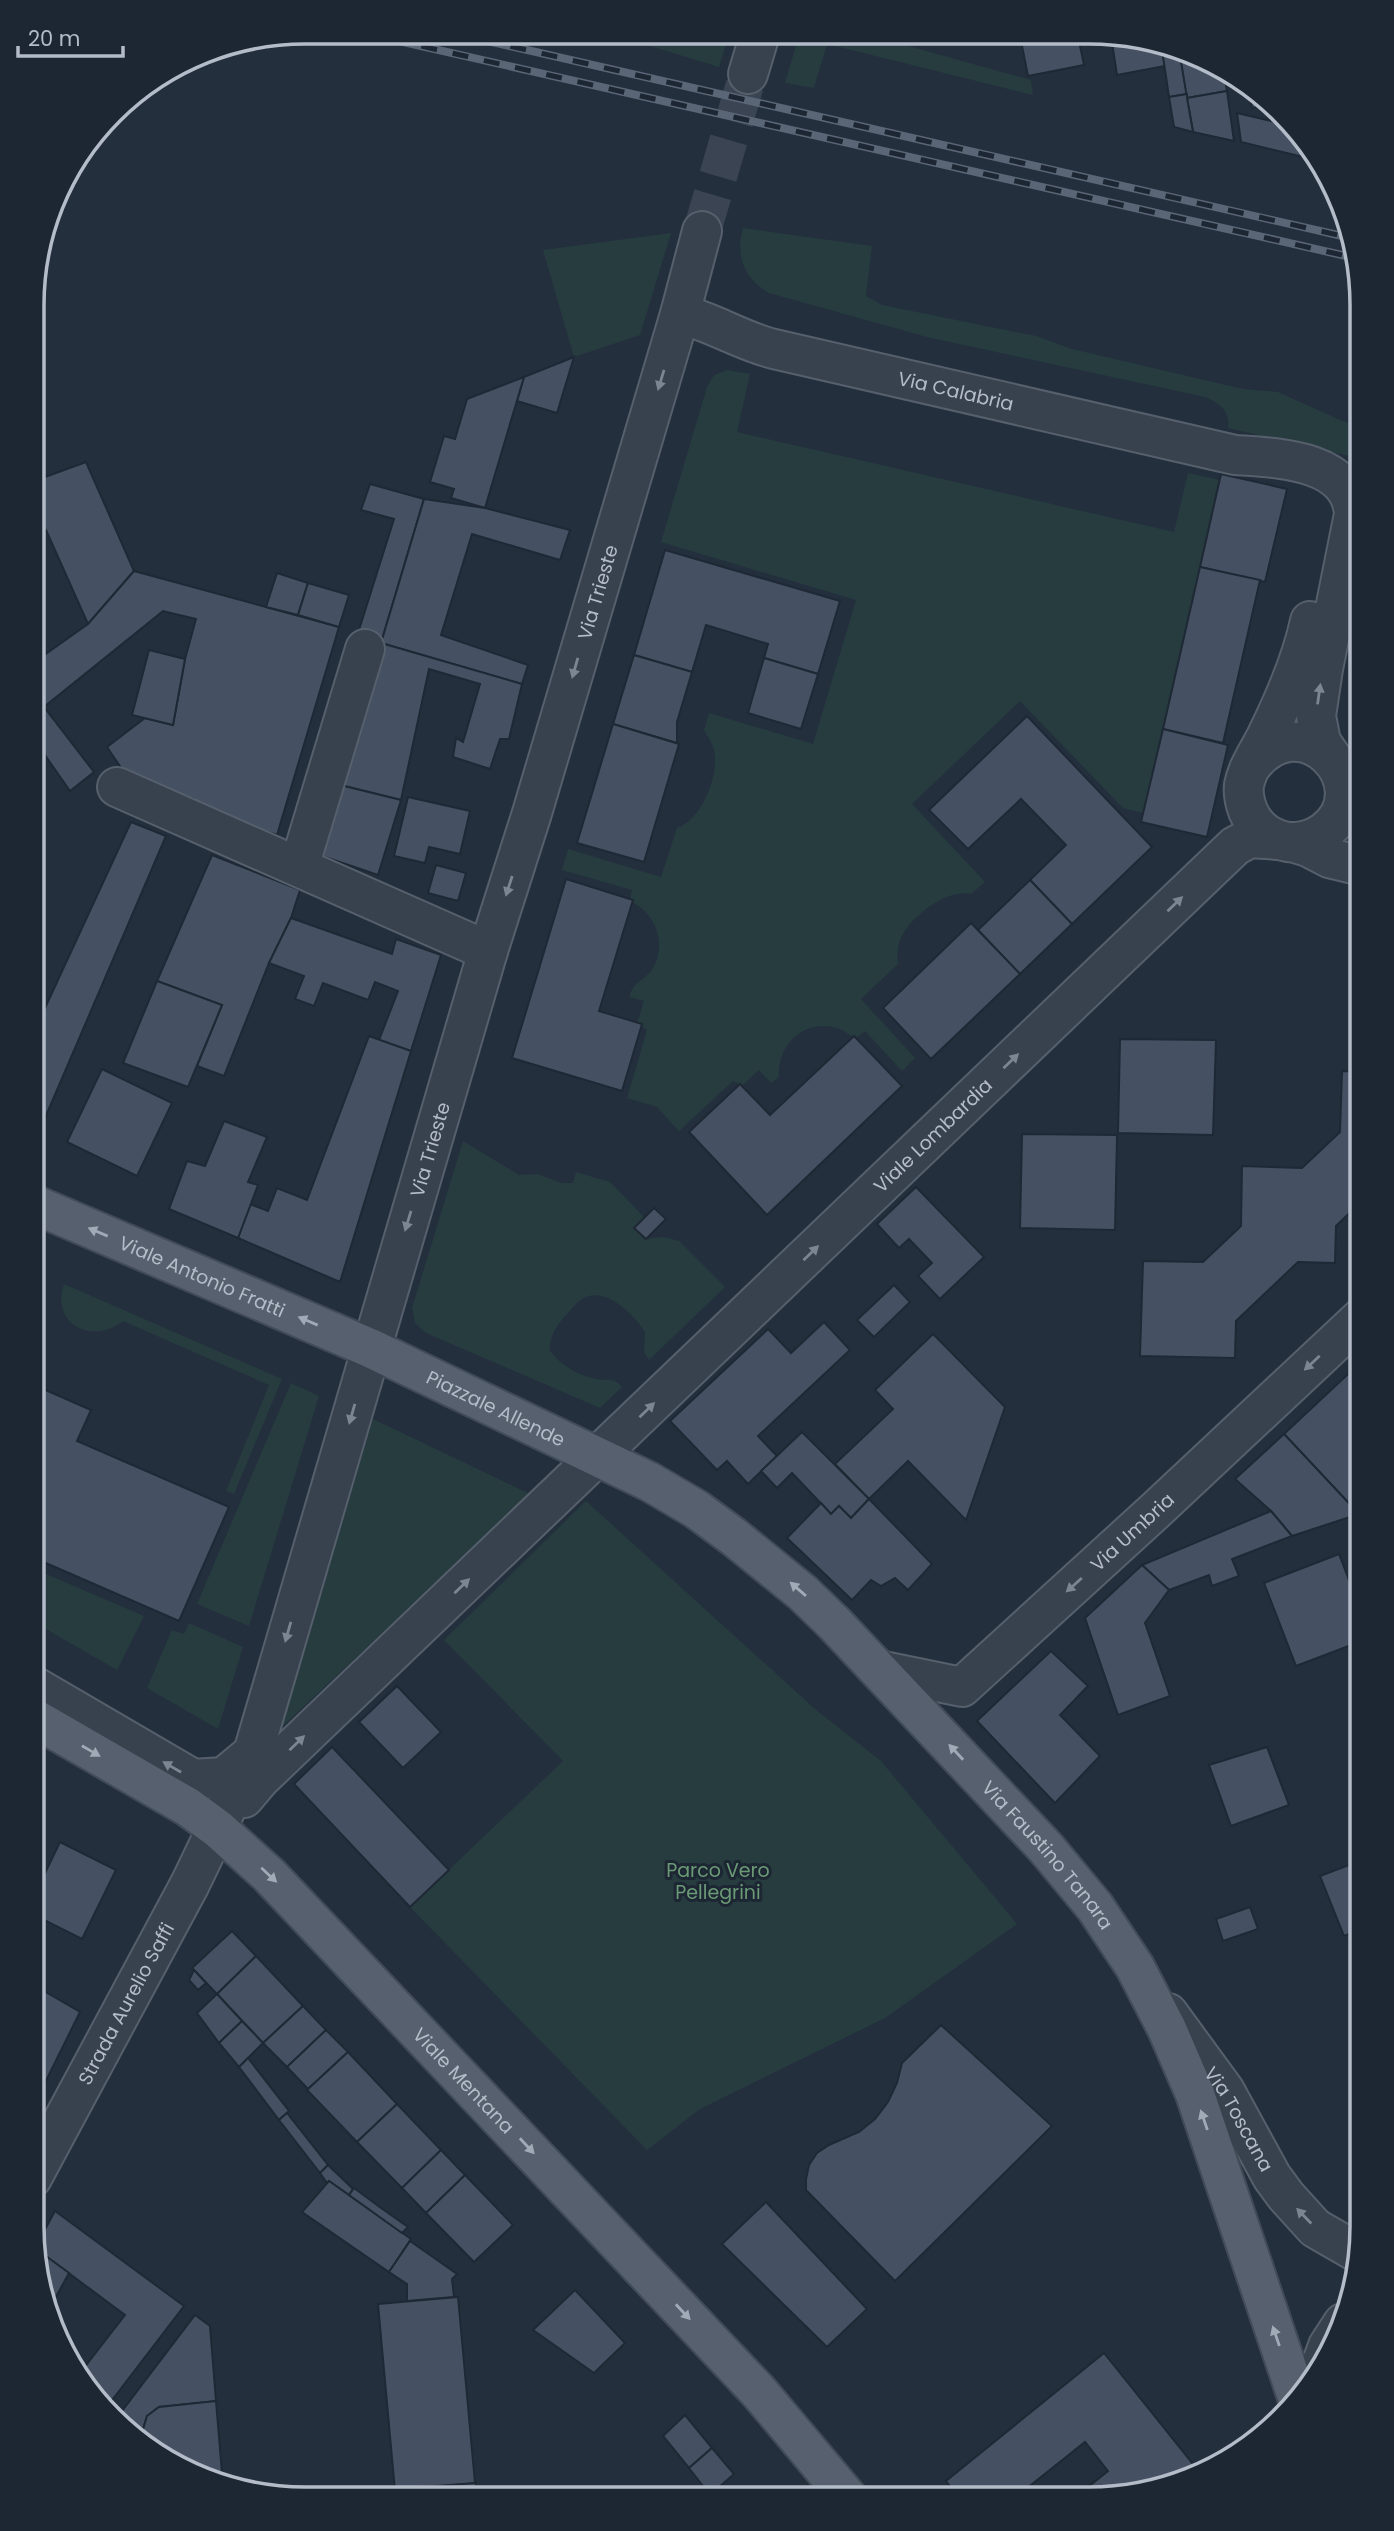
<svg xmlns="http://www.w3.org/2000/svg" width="1394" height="2531" font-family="Poppins,sans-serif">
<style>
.green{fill:#263c3f}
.building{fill:#455162;stroke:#1f2835;stroke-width:2}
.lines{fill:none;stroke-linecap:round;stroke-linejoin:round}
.minor-tunnel{stroke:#3a4453;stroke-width:38;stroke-dasharray:38 19;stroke-linecap:butt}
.minor-casing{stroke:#565f6c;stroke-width:42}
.major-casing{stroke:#414a57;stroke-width:42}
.minor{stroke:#38414e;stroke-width:38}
.major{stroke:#56606e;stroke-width:38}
.rail-casing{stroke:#5a6575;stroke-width:8}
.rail{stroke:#1d2633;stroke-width:5;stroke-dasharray:16;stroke-linecap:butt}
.oneway{fill:#7c8592}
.oneway2{fill:#a1aab7}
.labels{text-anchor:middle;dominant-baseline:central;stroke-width:6;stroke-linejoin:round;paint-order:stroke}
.street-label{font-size:19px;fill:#b4bcc9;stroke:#1d2633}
.park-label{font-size:19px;fill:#6b9a76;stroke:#1d2633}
.rim{fill:none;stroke:#b4bcc9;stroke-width:3.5}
</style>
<rect width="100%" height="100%" fill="#242f3e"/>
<g class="green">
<path d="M639 34H729L719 67 637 42Z"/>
<path d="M799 35H869L1031 80 1033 95 827 44 814 88 785 83Z"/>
<path d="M743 228 872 246 866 296 882 305 1036 336 1072 349 1243 389 1278 392 1340 420 1362 427V459L1228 428C1230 411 1220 403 1205 397L927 337 769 293C744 279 735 255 743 228Z"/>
<path d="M671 233 640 335 574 357 543 250Z"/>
<path d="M727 370 750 374 737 432 1174 532 1188 473 1220 480 1143 813 1123 808 1020 701 912 804 985 882 971 894C947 889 913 915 902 936 897 945 897 954 898 964L861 999 915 1058 902 1071 865 1031 856 1038C850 1036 844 1030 837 1028 804 1018 777 1045 779 1077L771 1083 759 1070 742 1086 733 1081 679 1131 657 1107 627 1098 647 1030 637 1023 644 1001 629 997C634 980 644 982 653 968 667 944 656 914 632 902L633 900 630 899 632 890 562 870 568 849 661 877 677 828C701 820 717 779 715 756 714 746 709 738 704 730L709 713 813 744 856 600 661 542 707 387 714 375Z"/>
<path d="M463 1141 519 1175 537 1174 562 1183H573L576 1172 610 1182 644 1217 634 1228 645 1239 663 1237 679 1241 725 1287 649 1360 644 1352 645 1332C635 1316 608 1288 586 1297 578 1300 572 1309 566 1315 557 1325 549 1336 550 1350 558 1364 580 1376 596 1379 607 1381 614 1377 622 1387L600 1408 426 1333 415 1323 412 1308Z"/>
<path d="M64 1284 282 1379 234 1494 226 1491 269 1385 123 1321C93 1345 50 1325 64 1284Z"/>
<path d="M291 1383 319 1396 249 1626 197 1604Z"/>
<path d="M373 1419 530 1494 282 1727 280 1726Z"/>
<path d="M586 1501 815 1709 881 1761 1017 1924 885 2018 700 2109 647 2150 410 1907 563 1761 444 1640Z"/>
<path d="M32 1568 144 1616 117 1670 32 1621Z"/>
<path d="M189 1623 243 1647 218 1729 147 1688 172 1630 184 1634Z"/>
</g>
<g class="building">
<path d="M1020 36H1078L1084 65 1028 76Z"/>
<path d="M1111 36 1142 37 1161 43 1165 66 1117 75Z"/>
<path d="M1161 43 1179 49 1187 94 1169 97Z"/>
<path d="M1179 49 1210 60 1223 69 1227 91 1187 98Z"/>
<path d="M1248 85 1269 99 1274 105 1252 108Z"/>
<path d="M1227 91 1234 141 1193 132 1187 98Z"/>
<path d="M1187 94V98L1193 132 1174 127 1169 97Z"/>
<path d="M1237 113 1292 126 1316 153 1320 161 1241 142Z"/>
<path d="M574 357 557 413 517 401 524 377Z"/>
<path d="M524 377 485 508 451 498 454 489 430 482 444 436 455 439 467 399Z"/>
<path d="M86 462 134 571 88 624 46 530 33 535 34 481Z"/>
<path d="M1221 474 1287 489 1265 582 1200 567Z"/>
<path d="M370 484 424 499 381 643 358 633 394 519 361 510Z"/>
<path d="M424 499 485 508 570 530 560 560 472 534 441 635 528 665 522 684 381 643Z"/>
<path d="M665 550 840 601 818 674 764 658 768 644 706 625 692 672 634 655Z"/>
<path d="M1200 567 1260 580 1223 743 1163 729Z"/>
<path d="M134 571 339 627 277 835 196 808 194 799 128 778 107 747 145 718 173 725 185 659 196 619 163 611 44 707 94 772 70 791 33 738V663L88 624Z"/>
<path d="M277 573 308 583 298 615 266 607Z"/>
<path d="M308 583 349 595 339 627 298 615Z"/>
<path d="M381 643 522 684 509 739H500L490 769 453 757 456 738 463 742 480 684 429 669 401 800 336 784Z"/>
<path d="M149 650 185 659 173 725 132 715Z"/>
<path d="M634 655 692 672 677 722V743L613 724Z"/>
<path d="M764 658 818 674 801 729 748 713Z"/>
<path d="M1027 716 1152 847 1072 924 1030 880 1066 845 1021 799 968 849 929 810Z"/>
<path d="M613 724 679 744 644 862 577 843Z"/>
<path d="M1163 729 1228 745 1207 837 1141 822Z"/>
<path d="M336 784 401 800 378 875 319 855Z"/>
<path d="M408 797 470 811 460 854 429 847 425 863 394 856Z"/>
<path d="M131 822 166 836 39 1132 33 1130V1034Z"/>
<path d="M212 855 300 890 291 918 269 963 224 1076 197 1066 222 1005 157 981Z"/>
<path d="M436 865 466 873 458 901 428 893Z"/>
<path d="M566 879 633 900 599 1011 642 1024 622 1091 512 1058Z"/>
<path d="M1030 880 1072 924 1020 974 978 930Z"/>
<path d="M291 918 392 954 396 939 441 955 411 1051 379 1040 398 991 375 982 368 1000 323 983 314 1006 295 999 304 976 269 963Z"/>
<path d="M971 923 1020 974 931 1059 883 1008Z"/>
<path d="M157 981 222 1005 188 1087 123 1063Z"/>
<path d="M369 1036 411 1051 340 1282 238 1238 250 1204 268 1211 277 1188 307 1200Z"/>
<path d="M854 1036 902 1086 767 1215 689 1132 740 1084 770 1115Z"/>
<path d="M1120 1039 1216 1040 1213 1135 1118 1133Z"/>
<path d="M102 1069 172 1103 137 1176 67 1142Z"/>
<path d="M1342 1071 1362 1072V1201L1336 1226 1335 1263 1298 1262 1236 1321 1235 1358 1140 1356 1143 1261 1203 1262 1241 1226 1242 1166 1302 1168 1340 1132Z"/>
<path d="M224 1121 267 1137 248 1182 258 1185 238 1238 169 1209 187 1161 205 1166Z"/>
<path d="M1022 1134 1117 1135 1115 1230 1020 1228Z"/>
<path d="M916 1187 984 1257 940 1299 918 1276 932 1263 909 1239 899 1248 877 1224Z"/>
<path d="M654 1208 666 1219 646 1239 634 1228Z"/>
<path d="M894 1285 910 1302 874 1337 857 1320Z"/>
<path d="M824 1322 850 1350 758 1436 777 1456 748 1484 727 1461 717 1470 670 1421 768 1329 791 1353Z"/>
<path d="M933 1334 1005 1407 966 1520 908 1461 869 1499 835 1464 893 1409 875 1390Z"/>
<path d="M1362 1361V1513L1359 1514 1284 1434Z"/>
<path d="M32 1384 91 1410 77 1441 229 1507 179 1621 32 1557Z"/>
<path d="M802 1432 869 1499 851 1518 839 1506 831 1514 792 1473 777 1488 761 1471Z"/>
<path d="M1284 1434 1359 1514 1292 1536 1271 1511 1235 1479Z"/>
<path d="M869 1499 932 1564 908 1590 895 1578 881 1586 871 1580 852 1600 787 1538 821 1503 831 1514 839 1506 851 1518Z"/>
<path d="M1271 1511 1292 1536 1232 1559 1239 1576 1212 1586 1209 1575 1169 1590 1142 1565Z"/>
<path d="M1339 1554 1362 1614V1641L1296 1666 1264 1583Z"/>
<path d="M1142 1565 1169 1590 1145 1623 1170 1696 1118 1715 1085 1618Z"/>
<path d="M1051 1651 1088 1686 1060 1715 1100 1756 1055 1803 977 1721Z"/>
<path d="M397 1686 441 1732 403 1768 359 1722Z"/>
<path d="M332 1747 449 1870 410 1907 294 1784Z"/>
<path d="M1267 1747 1289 1805 1231 1826 1209 1765Z"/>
<path d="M60 1842 116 1870 82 1939 32 1914V1900Z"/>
<path d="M1362 1860V1929L1344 1936 1320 1876Z"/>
<path d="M1250 1907 1258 1929 1223 1941 1216 1919Z"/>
<path d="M232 1931 256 1956 217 1994 192 1968Z"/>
<path d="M256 1956 303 2006 263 2043 217 1994Z"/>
<path d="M194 1970 206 1983 198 1990 189 1980Z"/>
<path d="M32 1984 80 2012 32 2109Z"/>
<path d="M217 1994 242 2021 219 2043 197 2013Z"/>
<path d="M303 2006 326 2030 287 2067 263 2043Z"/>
<path d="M242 2021 263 2043 239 2067 219 2043Z"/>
<path d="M941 2025 1052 2126 895 2281 806 2190V2179L809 2165 817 2153 829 2145 859 2132 875 2119 888 2102 897 2083 902 2063Z"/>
<path d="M326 2030 348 2052 308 2089 287 2067Z"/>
<path d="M348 2052 397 2104 357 2142 307 2090Z"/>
<path d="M248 2058 289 2111 279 2120 239 2067Z"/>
<path d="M397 2104 441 2150 402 2188 357 2142Z"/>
<path d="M287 2113 328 2165 320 2173 279 2120Z"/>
<path d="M441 2150 465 2175 426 2213 402 2188Z"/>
<path d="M328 2165 353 2189 349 2195 329 2181 327 2183 320 2173Z"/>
<path d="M465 2175 513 2225 474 2262 426 2213Z"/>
<path d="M329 2181 411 2239 389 2272 302 2212Z"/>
<path d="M354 2188 381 2208 408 2227 402 2233 349 2195Z"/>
<path d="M766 2202 867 2309 827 2347 722 2244Z"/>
<path d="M55 2211 184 2306 106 2408 77 2377 125 2315 35 2248Z"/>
<path d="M410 2241 457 2274 452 2279 454 2297 407 2301V2284L389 2272Z"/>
<path d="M35 2248 69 2273 46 2315V2314Z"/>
<path d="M575 2290 625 2343 594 2373 533 2330Z"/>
<path d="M458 2297 475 2483 395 2491 378 2304Z"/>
<path d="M195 2315 210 2326 216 2401 159 2407 147 2416 141 2436 133 2437 116 2419Z"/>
<path d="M1104 2353 1200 2473 1177 2485 1089 2500 1073 2499 1108 2471 1085 2442 1026 2489 1034 2499H960L946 2481Z"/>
<path d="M216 2401 223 2485 200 2479 138 2443 133 2437 141 2436 147 2416 159 2407Z"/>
<path d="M685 2415 712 2448 689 2468 663 2436Z"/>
<path d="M712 2448 734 2474 710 2495 689 2468Z"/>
<path d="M476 2483 477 2498 327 2497 422 2487Z"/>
</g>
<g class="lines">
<path class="minor-tunnel" d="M702 231 748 74"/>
<defs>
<g id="minor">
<path d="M748 74 760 34"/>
<path id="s1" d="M680 314C713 322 741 341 774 349L1235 455C1277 458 1350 459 1354 514L1323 669 1316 716 1321 742 1332 758"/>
<path d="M1249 769C1301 696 1384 788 1324 832 1314 839 1300 843 1288 842 1270 839 1255 828 1248 811 1245 803 1243 793 1244 785 1248 765 1261 749 1269 731 1286 696 1302 659 1310 621"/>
<path d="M117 787 488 951"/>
<path d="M1292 842 1308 847 1329 858 1362 866"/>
<path d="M299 867 365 649"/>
<path id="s2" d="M879 1670 962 1687 1156 1510 1362 1317"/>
<path d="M32 1685 193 1779 224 1777 253 1753"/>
<path id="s3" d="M244 1798 260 1779 1235 846 1250 838 1278 840"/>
<path id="s4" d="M1168 2013 1225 2091 1272 2177 1286 2196 1315 2228 1360 2254"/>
<path id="s5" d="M32 2178 190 1884 253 1753 488 951 532 813 680 314 702 231"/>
<path d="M1321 2365 1328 2346 1343 2323"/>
</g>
<g id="major">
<path id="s6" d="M33 1204 370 1348 650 1482 696 1509 734 1537 803 1593 835 1624 1046 1848 1095 1907 1135 1967 1167 2029 1195 2094 1298 2400"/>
<path id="s7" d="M32 1717 188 1807 218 1829 269 1875 759 2392 849 2499"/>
</g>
</defs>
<use href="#minor" class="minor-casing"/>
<use href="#major" class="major-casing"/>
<use href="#minor" class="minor"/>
<use href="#major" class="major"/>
<defs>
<g id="rail">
<path d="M359 32 1355 258"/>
<path d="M448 32 1351 238"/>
</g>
</defs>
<use href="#rail" class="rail-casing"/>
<use href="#rail" class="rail"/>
</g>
<defs><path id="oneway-solid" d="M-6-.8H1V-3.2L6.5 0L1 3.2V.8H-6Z" transform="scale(1.75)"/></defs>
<g class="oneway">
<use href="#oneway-solid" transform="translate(661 380) rotate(107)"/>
<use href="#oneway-solid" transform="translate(575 668) rotate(106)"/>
<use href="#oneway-solid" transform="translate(1319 694) rotate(-82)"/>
<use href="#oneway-solid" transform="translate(509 886) rotate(108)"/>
<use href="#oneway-solid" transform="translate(1175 904) rotate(-44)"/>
<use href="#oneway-solid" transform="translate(1011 1061) rotate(-44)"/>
<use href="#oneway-solid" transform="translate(408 1221) rotate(107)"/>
<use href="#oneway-solid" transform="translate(811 1253) rotate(-44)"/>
<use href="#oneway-solid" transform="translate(1312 1363) rotate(137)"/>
<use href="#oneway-solid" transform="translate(647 1410) rotate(-44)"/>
<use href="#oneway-solid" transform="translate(352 1414) rotate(106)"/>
<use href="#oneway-solid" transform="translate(1074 1585) rotate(138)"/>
<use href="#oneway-solid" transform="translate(462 1586) rotate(-44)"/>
<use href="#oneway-solid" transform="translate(288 1632) rotate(106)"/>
<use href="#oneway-solid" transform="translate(297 1743) rotate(-44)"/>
<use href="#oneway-solid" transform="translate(172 1767) rotate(-150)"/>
<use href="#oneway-solid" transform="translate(1304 2216) rotate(-134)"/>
</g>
<g class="oneway2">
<use href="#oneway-solid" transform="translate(98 1232) rotate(-157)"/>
<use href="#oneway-solid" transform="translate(308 1321) rotate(-157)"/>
<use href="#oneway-solid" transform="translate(798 1589) rotate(-139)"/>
<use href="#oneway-solid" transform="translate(91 1751) rotate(30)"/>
<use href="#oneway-solid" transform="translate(956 1752) rotate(-133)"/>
<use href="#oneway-solid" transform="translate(269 1875) rotate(43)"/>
<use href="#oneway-solid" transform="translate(1204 2120) rotate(-109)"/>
<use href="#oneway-solid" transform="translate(527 2146) rotate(47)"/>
<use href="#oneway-solid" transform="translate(683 2312) rotate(47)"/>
<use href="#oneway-solid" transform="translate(1276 2336) rotate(-109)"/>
</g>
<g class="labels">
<g class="street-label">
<text stroke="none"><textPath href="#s1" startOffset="287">Via Calabria</textPath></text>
<text stroke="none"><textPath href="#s5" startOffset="1690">Via Trieste</textPath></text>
<text stroke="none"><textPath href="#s3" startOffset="956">Viale Lombardia</textPath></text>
<text stroke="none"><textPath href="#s5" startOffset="1108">Via Trieste</textPath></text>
<text stroke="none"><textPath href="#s6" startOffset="184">Viale Antonio Fratti</textPath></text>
<text stroke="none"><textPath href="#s6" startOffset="506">Piazzale Allende</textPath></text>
<text stroke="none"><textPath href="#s2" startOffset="315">Via Umbria</textPath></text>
<text stroke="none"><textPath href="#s6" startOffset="1225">Via Faustino Tanara</textPath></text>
<text stroke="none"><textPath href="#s5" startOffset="198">Strada Aurelio Saffi</textPath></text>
<text stroke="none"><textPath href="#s7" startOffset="569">Viale Mentana</textPath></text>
<text stroke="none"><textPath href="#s4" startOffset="128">Via Toscana</textPath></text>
</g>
<g class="park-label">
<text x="718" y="1870">Parco Vero<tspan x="718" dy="22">Pellegrini</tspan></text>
</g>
</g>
<path d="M0 0H1394V2531H0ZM305 44H1089A261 261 0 0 1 1350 305V2226A261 261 0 0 1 1089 2487H305A261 261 0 0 1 44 2226V305A261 261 0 0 1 305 44Z" fill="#1d2633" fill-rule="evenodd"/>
<path class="rim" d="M305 44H1089A261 261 0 0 1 1350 305V2226A261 261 0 0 1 1089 2487H305A261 261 0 0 1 44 2226V305A261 261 0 0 1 305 44Z"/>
<path d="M18 46v10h105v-10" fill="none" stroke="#b4bcc9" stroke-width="3.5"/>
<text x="28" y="46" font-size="21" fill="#b4bcc9" stroke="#1d2633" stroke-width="5" paint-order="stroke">20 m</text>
</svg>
